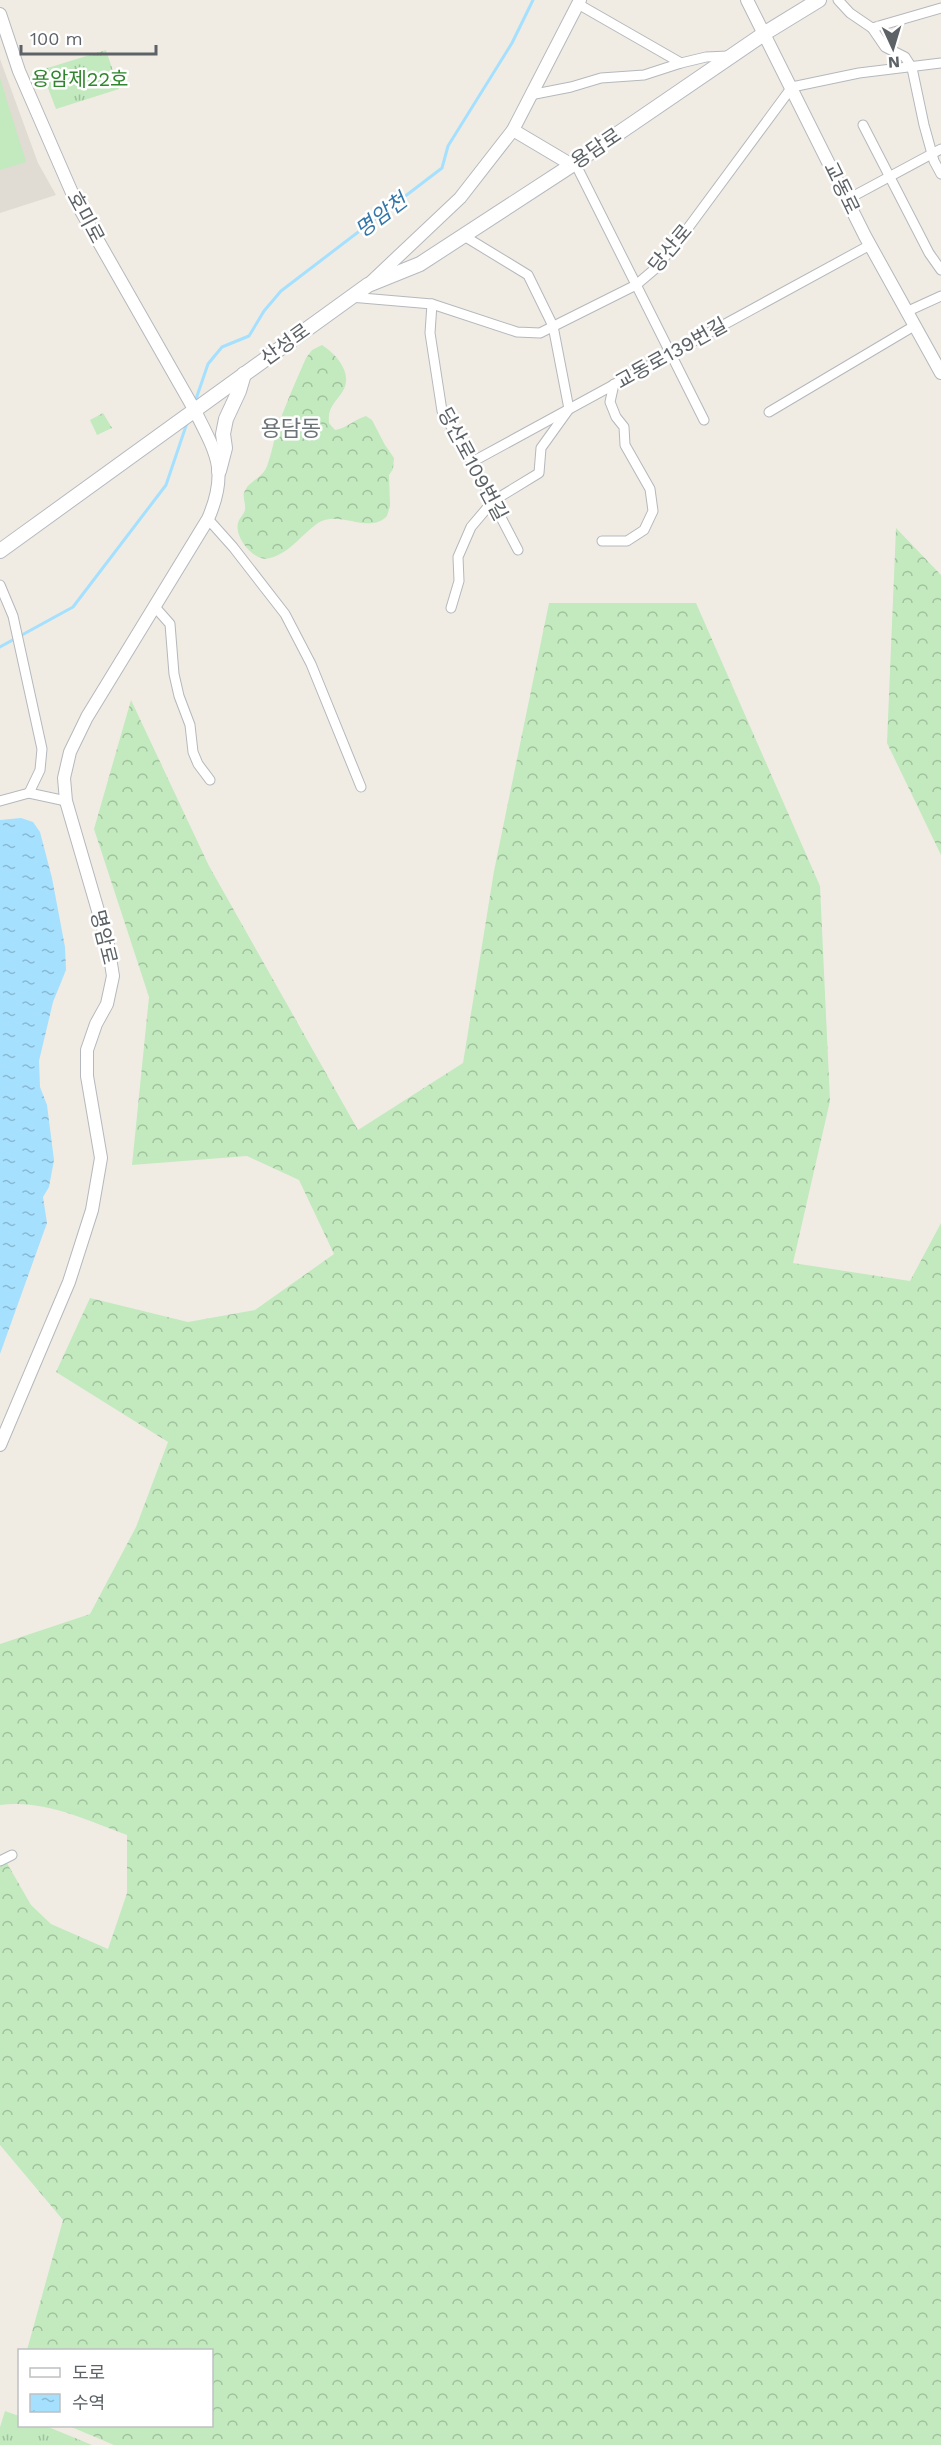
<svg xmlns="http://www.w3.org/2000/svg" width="941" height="2445" font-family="'Work Sans','Noto Sans KR',sans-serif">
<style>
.education{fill:#e0dbd3}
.grass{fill:url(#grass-tufts)}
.forest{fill:url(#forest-crowns)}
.pitch{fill:#c2eabe}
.water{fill:url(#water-ripples)}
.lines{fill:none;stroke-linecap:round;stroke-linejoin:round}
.stream{stroke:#a5e0ff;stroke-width:3}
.minor-casing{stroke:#b5b8bc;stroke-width:11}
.tertiary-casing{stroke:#b5b8bc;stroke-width:14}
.secondary-casing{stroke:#b6bac0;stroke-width:16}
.minor{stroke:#fff;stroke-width:9}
.tertiary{stroke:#fff;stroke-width:12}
.secondary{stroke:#fff;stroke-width:14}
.labels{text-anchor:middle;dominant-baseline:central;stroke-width:5;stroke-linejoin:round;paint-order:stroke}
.park-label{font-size:20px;fill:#30862c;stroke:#fff}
.street-label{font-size:20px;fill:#5c6266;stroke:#fff}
.water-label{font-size:21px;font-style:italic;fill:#37a;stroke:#fff}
.quarter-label{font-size:22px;fill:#6d7478;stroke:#fff}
</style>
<defs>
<pattern id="grass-tufts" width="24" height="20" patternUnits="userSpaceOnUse" patternTransform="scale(1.5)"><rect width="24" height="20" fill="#c2eabe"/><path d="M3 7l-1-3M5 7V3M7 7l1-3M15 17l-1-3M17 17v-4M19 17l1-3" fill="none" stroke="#a1c19e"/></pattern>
<pattern id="forest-crowns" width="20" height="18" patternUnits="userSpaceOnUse" patternTransform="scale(1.5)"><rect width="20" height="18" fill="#c2eabe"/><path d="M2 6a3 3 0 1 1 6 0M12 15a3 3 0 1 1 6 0" fill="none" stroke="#a1c19e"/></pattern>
<pattern id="water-ripples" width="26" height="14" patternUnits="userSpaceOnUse" patternTransform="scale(1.5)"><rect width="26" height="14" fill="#a5e0ff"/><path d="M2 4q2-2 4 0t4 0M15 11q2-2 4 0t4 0" fill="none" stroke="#8ab9d2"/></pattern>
</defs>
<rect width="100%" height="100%" fill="#f0ece4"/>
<path class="education" d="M0 59 38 163 56 195 0 213Z"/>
<g class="grass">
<path d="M106 50 119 89 56 109 41 70Z"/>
<path d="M103 413 112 428 97 435 90 420Z"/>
<path d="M5 2411 19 2416 20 2426H46L92 2445H0V2427Z"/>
</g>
<g class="forest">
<path d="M322 345C336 354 352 372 344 389 337 402 327 406 329 423L335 430C347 428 355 419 366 416L372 420 385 445 394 458 393 469 389 475 390 506 387 516C369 535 339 509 318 523 302 534 290 553 270 558 255 563 234 538 238 523 240 516 246 514 245 506 245 502 243 498 244 493 248 481 263 478 267 466 272 453 274 439 278 426 286 403 296 381 306 358L312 350Z"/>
<path d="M896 528 941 575V855L887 743Z"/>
<path d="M549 603H696L820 886 830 1101 793 1263 910 1281 941 1223V2445H114L69 2426H212V2350H27L63 2220 0 2145V1855L4 1858 31 1905 51 1924 108 1949 127 1893V1835C87 1820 43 1799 0 1805V1644L90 1614 136 1527 168 1442 56 1372 90 1298 188 1322 255 1310 334 1254 299 1180 247 1156 132 1165 149 997 94 829 131 700 209 866 358 1130 463 1063 494 871Z"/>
</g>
<path class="pitch" d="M0 78 26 162 0 170Z"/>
<path class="water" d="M21 818 33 822 40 832 52 878 65 947 66 970 53 1002 39 1061 40 1087 47 1105 54 1160 49 1187 43 1197 47 1223 0 1354V820Z"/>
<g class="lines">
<g class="stream">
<path d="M196 399 208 364 222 347 249 336 264 311 281 291 442 168 448 146 512 43 533 0"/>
<path d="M0 647 73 607 166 485 187 423"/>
</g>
<defs>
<g id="minor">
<path d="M838 0 850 13 872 28 885 47 905 57 912 68 924 125 934 161 941 174"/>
<path d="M578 4 681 63 706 57 728 56"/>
<path d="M872 28 941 8"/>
<path d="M530 95 571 87 601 78 644 75 681 63"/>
<path d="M863 125 929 253 941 270"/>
<path d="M575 163 704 420"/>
<path d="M848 199 941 149"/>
<path d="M350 297 432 304 517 332 540 333 636 285 656 268 688 228 792 87 859 73 941 63"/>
<path d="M432 304 430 333 442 411 472 462 518 550"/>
<path d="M906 312 941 296"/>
<path d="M769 412 914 326"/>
<path d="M472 462 870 245"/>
<path d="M208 519 233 547 285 614 311 664 361 787"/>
<path d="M602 541H627L644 530 653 511 650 489 625 445 624 427 616 417 610 402 614 384"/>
<path d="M0 585 13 616 42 749 40 770 29 793 66 801"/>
<path d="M155 607 170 624 174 674 179 696 190 725 193 752 198 764 210 780"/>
<path d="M451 608 459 581 458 557 471 527 493 501 539 473 541 448 569 409 553 326 528 275 464 236"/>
<path d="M0 801 29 793"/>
<path d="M0 1861 12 1855"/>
</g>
<g id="tertiary">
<path d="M747 0 865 236 941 373"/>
<path d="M0 14 19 71 76 202 194 409C216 453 229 470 208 519L87 717 70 752 64 778 66 801 108 945 113 976 107 1004 96 1024 87 1050V1076L101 1158 92 1210 69 1282 0 1445"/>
<path d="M513 130 572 165"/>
<path d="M370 283 460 198 513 130 580 0"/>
</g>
<g id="secondary">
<path d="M219 471 225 448 223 434 226 419 239 391 244 374"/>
<path d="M0 551 368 285 420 264 572 165 765 33 819 0"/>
</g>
</defs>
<use href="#minor" class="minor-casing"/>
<use href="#tertiary" class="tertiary-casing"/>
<use href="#secondary" class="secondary-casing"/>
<use href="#minor" class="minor"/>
<use href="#tertiary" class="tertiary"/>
<use href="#secondary" class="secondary"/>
</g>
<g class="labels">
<g class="park-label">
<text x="80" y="79">용암제22호</text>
</g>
<g class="street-label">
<text transform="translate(596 148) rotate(-34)">용담로</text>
<text transform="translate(842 188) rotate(64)">교동로</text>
<text transform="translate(86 217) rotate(62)">호미로</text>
<text transform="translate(670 248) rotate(-50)">당산로</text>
<text transform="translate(285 344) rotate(-36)">산성로</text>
<text transform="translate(671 353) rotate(-29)">교동로139번길</text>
<text transform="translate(473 464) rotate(62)">당산로109번길</text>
<text transform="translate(104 937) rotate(76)">명암로</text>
</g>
<g class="water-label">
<text transform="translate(381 215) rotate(-37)">명암천</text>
</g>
<g class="quarter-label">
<text x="291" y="428">용담동</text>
</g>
</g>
<rect x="18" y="2349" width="195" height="78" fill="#ffffff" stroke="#bec0c2" stroke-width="1.5"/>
<rect x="30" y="2368" width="30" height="9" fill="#ffffff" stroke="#bec0c2" stroke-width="1.5"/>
<text x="72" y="2379" font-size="18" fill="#5c6266">도로</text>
<rect x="30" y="2394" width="30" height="18" fill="url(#water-ripples)" stroke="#bec0c2" stroke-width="1.5"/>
<text x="72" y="2409" font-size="18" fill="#5c6266">수역</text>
<g transform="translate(893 48) rotate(176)" stroke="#ffffff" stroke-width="4.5" paint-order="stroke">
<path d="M0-4.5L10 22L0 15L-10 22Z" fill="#5c6266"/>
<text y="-9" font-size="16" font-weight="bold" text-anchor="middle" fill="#5c6266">N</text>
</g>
<path d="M21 45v9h135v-9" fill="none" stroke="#5c6266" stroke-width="3"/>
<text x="30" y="45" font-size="18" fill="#5c6266" stroke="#ffffff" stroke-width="4.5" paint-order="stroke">100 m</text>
</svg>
